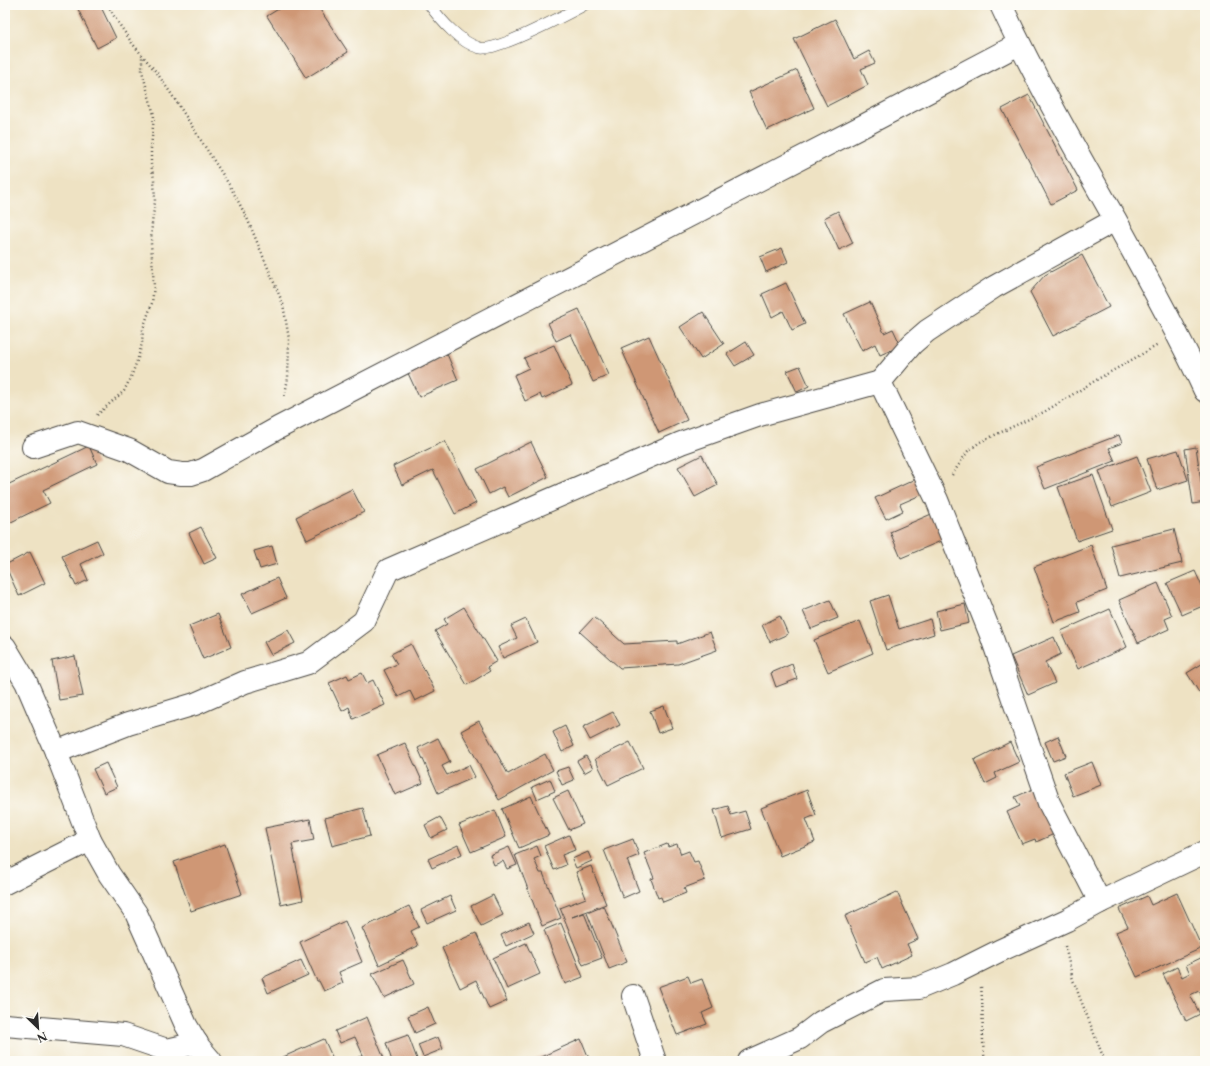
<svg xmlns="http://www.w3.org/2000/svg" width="1210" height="1066" font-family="'Libre Caslon Text',serif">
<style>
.building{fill:#cf9775}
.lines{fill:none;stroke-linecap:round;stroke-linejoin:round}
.lane-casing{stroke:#484642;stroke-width:12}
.street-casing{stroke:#484642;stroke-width:24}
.path{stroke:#484642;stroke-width:2.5;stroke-dasharray:1 3;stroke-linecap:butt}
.lane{stroke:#fff;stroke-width:11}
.street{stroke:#fff;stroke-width:22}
</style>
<rect width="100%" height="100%" fill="#fdfcf7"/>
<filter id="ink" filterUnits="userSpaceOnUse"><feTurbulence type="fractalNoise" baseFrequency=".025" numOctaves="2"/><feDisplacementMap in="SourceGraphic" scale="8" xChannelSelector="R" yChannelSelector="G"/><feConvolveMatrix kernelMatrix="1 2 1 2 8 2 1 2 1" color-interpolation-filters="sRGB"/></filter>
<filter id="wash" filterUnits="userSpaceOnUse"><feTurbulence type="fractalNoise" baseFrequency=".012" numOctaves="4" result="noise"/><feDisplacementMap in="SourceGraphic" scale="16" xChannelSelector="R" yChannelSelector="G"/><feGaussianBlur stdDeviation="0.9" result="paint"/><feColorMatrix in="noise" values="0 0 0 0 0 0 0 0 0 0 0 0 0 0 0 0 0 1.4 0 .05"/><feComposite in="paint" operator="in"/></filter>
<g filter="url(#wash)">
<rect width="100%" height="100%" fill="#eee2c3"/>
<g id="blocks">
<g class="building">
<path d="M76 5H100L116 38 97 48Z"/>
<path d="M285 5H317L348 52 306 78 267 16Z"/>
<path d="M835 19 854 59 869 51 875 63 861 69 868 85 827 106 794 39Z"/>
<path d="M797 70 814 108 767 130 749 92Z"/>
<path d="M1029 95 1078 190 1051 204 1002 109Z"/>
<path d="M838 211 853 243 839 250 824 218Z"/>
<path d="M782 248 788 262 766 272 760 257Z"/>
<path d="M1082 255 1109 307 1053 336 1030 292 1045 275Z"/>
<path d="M786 283 805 324 792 330 783 311 772 317 762 294Z"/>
<path d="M870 302 884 333 893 329 901 346 880 355 875 344 862 351 844 314Z"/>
<path d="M579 309 609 375 593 382 571 334 556 341 548 323Z"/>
<path d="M703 312 724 344 701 359 680 327Z"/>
<path d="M649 336 687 420 659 433 621 348Z"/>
<path d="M746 342 754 355 735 366 727 354Z"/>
<path d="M554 345 572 385 542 399 540 394 525 401 514 375 529 368 524 358Z"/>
<path d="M447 354 458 380 419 397 407 371Z"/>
<path d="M800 366 809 386 797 392 787 371Z"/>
<path d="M1119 435 1122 443 1109 448 1115 461 1045 489 1036 467Z"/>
<path d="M445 441 476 503 455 514 433 470 402 485 393 466Z"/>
<path d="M531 442 548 477 508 497 503 487 489 494 477 469Z"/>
<path d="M89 446 97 464 43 490 50 503 9 523 5 515V486Z"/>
<path d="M1196 447 1202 488H1205V502L1193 504 1185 449Z"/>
<path d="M1178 450 1188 480 1157 490 1147 459Z"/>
<path d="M702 455 718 485 695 497 678 467Z"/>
<path d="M1137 456 1151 492 1112 507 1099 471Z"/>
<path d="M1093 475 1112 529 1077 541 1058 487Z"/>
<path d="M916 479 923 494 900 504 903 511 886 519 875 498Z"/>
<path d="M352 489 364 512 307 540 296 517Z"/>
<path d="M936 512 948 538 901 558 890 532Z"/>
<path d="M201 527 217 558 204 564 189 533Z"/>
<path d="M1174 529 1182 563 1120 578 1111 545Z"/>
<path d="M97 540 103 553 81 564 88 580 76 586 62 556Z"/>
<path d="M1091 545 1107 590 1077 602 1080 612 1054 622 1034 567Z"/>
<path d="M272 546 277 564 260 569 254 551Z"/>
<path d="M30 552 45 583 19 596 5 565Z"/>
<path d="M1195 571 1205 593V605L1182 615 1167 583Z"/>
<path d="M277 578 286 598 252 613 242 594Z"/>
<path d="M1158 583 1172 616 1165 619 1169 629 1138 643 1119 600Z"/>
<path d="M888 595 899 629 930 619 934 634 886 650 870 601Z"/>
<path d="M830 600 838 618 811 629 803 611Z"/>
<path d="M965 604 969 623 940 630 936 611Z"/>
<path d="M464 607 497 661 487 667 490 671 467 685 435 631 447 624 444 619Z"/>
<path d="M1110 609 1127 647 1078 669 1061 631Z"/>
<path d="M218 614 231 647 203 659 189 626Z"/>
<path d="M780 616 788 634 770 642 762 625Z"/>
<path d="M594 617 624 644 677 641V644L710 632 717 650 678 664 620 668 580 632Z"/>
<path d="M526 619 537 642 503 658 498 647 517 638 511 626Z"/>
<path d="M860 621 873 653 828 672 814 640Z"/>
<path d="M288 630 295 643 271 655 264 642Z"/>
<path d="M1054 637 1061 654 1045 662 1055 683 1028 695 1011 656Z"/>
<path d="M411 644 435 691 415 701 410 691 398 697 384 670 397 664 391 654Z"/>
<path d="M75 656 83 696 59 700 52 661Z"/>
<path d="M1205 662V690L1200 694 1187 673Z"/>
<path d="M792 664 797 679 776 687 771 673Z"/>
<path d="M362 673 367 683 373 680 385 705 353 719 349 707 342 711 329 683 347 675 349 679Z"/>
<path d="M664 706 672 728 658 733 650 711Z"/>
<path d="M613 712 620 725 590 740 583 727Z"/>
<path d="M479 721 508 774 545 754 553 770 499 800 461 731Z"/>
<path d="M565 726 574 746 562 752 553 732Z"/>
<path d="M1058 736 1066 756 1053 761 1045 742Z"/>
<path d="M438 738 450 762 442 766 447 775 469 765 475 777 438 793 418 748Z"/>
<path d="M630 742 643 768 608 785 595 759Z"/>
<path d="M1010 742 1019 762 995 773 997 778 985 784 974 760Z"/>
<path d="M405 743 423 783 395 795 377 755Z"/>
<path d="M586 756 593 768 584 773 577 761Z"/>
<path d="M1092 762 1101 785 1073 796 1064 773Z"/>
<path d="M106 763 117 787 104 793 93 769Z"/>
<path d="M568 767 574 780 562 785 556 771Z"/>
<path d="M550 779 555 791 537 799 532 787Z"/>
<path d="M1040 786 1061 831 1036 842 1035 839 1022 844 1007 812 1020 806 1015 797Z"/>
<path d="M807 790 816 815 806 819 815 842 780 856 761 808Z"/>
<path d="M568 791 583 824 569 830 553 798Z"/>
<path d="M531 796 549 835 519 848 502 809Z"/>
<path d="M728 806 731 815 745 811 751 829 722 838 714 810Z"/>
<path d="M363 808 370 836 332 846 325 818Z"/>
<path d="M495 810 506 837 471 852 459 825Z"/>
<path d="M440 817 447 830 431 838 425 825Z"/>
<path d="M310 819 314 840 292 844 303 900 281 905 265 828Z"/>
<path d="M569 835 575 850 562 855 566 865 554 870 544 846Z"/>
<path d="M633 839 639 855 627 860 639 891 623 898 604 850Z"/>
<path d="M225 844 242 894 191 911 174 862Z"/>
<path d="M667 844 668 847 677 844 681 854 689 851 694 862 698 861 705 880 684 888 686 893 663 902 661 897 658 898 651 879 654 878 644 853Z"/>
<path d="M458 845 462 854 432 868 428 859Z"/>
<path d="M537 846 541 856 534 859 540 873H543L561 918 542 926 515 855Z"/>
<path d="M509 847 517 865 507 869 503 861 494 865 490 855Z"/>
<path d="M588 852 592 861 576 868 572 859Z"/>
<path d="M591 866 606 904 572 917 584 913 602 958 583 965 560 908 586 898 576 872Z"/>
<path d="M897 892 918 939 907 944 912 955 882 969 877 957 865 962 845 916Z"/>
<path d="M1177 893 1202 948 1137 977 1116 932 1128 927 1119 909 1147 896 1151 905Z"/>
<path d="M493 895 503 915 481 926 471 906Z"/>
<path d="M450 896 456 910 427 923 421 910Z"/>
<path d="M409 906 419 927 411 931 418 946 379 965 362 928Z"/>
<path d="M604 906 627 962 609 969 587 913Z"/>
<path d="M345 921 362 962 339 972 343 983 324 991 319 981H317L300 942Z"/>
<path d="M529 922 534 933 506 946 501 935Z"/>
<path d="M561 923 583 977 565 984 544 930Z"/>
<path d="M476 933 507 1001 489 1009 476 980 460 988 442 948Z"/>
<path d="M526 943 540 974 507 989 493 958Z"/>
<path d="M1205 956V1002L1199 991 1190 995 1200 1014 1186 1021 1163 974 1177 967 1182 977 1190 973 1186 965Z"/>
<path d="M301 960 308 975 268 993 262 978Z"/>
<path d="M403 960 414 984 384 998 372 974Z"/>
<path d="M688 976 691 983 702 979 713 1008 702 1013 707 1024 677 1035 658 987Z"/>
<path d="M428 1007 435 1024 415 1033 408 1016Z"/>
<path d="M367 1017 385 1061H350L363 1055 355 1037 340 1043 335 1031Z"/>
<path d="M408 1035 417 1059 411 1061H392L386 1043Z"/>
<path d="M438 1037 443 1049 423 1057 418 1045Z"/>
<path d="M324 1039 334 1061H274Z"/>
<path d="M581 1039 590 1061H535L534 1060Z"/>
</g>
</g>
</g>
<g filter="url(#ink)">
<use href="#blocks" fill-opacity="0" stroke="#484642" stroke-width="1"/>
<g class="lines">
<defs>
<path id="lane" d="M430 5C441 21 461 43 480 48 496 52 567 14 584 5"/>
<g id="street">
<path d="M1001 5C1035 78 1075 149 1115 219 1146 276 1178 332 1205 391"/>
<path d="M33 447 78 432 129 450 168 472 182 474H191L203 470 278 428 865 125 1019 44"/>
<path d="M5 647 26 682 56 752 90 840 109 874 136 913 186 1025 199 1047 211 1061"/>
<path d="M56 752 128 724 195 704 245 682 308 663 364 621 388 570 681 443 760 415 880 382"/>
<path d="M5 883 90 840"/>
<path d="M1100 902 1049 803 991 635 937 500 880 382 912 344 927 331 994 287 1115 220"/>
<path d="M633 996 655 1061"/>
<path d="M5 1025 123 1035 167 1050 197 1043"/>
<path d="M749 1061 800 1038 821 1022 884 990 919 988 953 974 999 951 1067 920 1100 902 1205 852"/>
</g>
</defs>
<use href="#lane" class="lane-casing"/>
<use href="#street" class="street-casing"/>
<g class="path">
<path d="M108 5 115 18 132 43 157 73 176 101 230 186 247 218 283 304 289 339 288 378 284 399"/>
<path d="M97 415 124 391 131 377 138 358 142 343 143 329 152 303 154 286 151 243 152 223 155 202 154 179 151 164V149L154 115 142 71V56"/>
<path d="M952 475 968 451 980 442 1044 412 1098 379 1158 345"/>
<path d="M1065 946 1073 980 1104 1059"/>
<path d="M981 987C984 1012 981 1037 985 1061"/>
</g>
<use href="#lane" class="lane"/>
<use href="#street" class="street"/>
</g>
</g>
<rect width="1210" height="1066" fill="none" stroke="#fdfcf7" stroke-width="20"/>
<g transform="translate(38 1028) rotate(155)" stroke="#fdfcf7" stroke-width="3" paint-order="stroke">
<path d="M0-3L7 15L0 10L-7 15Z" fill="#2b2b2b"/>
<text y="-6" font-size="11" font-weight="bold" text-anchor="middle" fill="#2b2b2b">N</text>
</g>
</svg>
